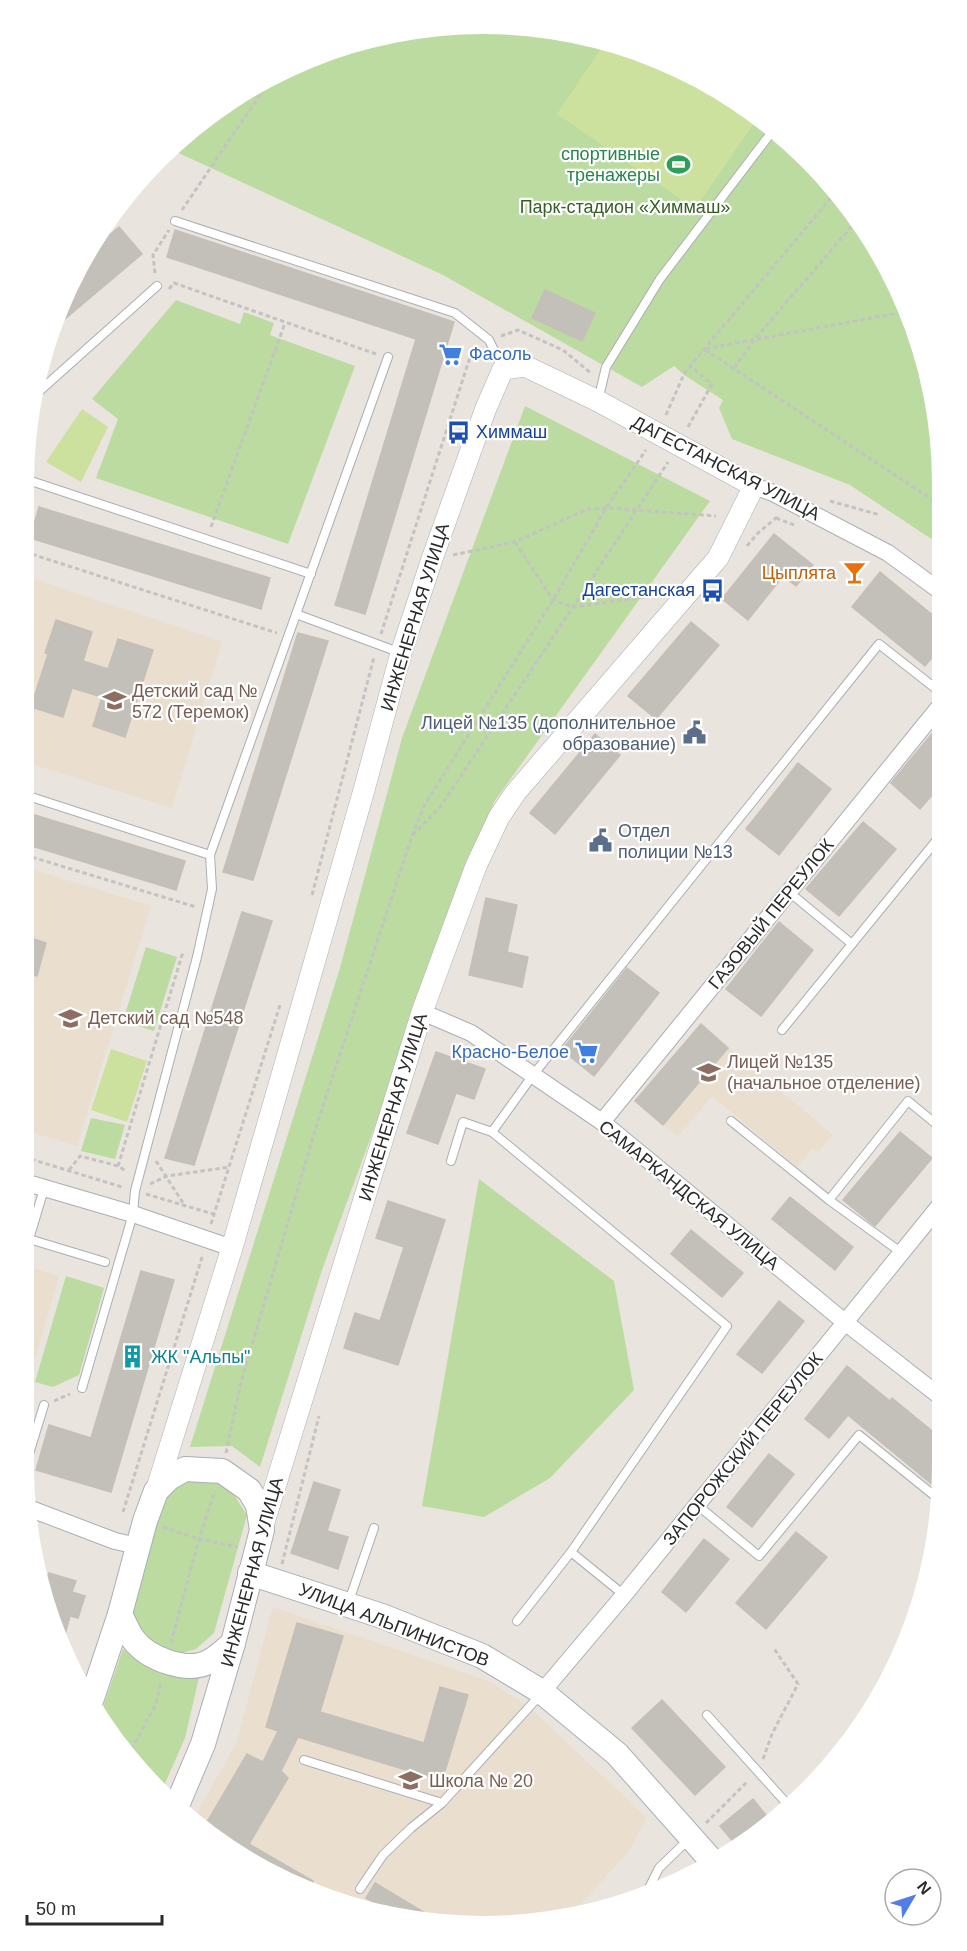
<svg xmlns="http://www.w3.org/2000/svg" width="967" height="1951" font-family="Helvetica,sans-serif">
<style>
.education{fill:#eadecf}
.green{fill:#bbdba1}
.pitch{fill:#cce19e}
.building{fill:#c3bfb9;stroke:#c6bfb8;stroke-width:1.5}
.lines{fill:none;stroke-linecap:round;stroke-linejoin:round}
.service-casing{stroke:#aaaeb5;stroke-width:10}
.minor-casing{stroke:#aaaeb5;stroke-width:18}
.tertiary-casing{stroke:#aaaeb5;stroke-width:22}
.secondary-casing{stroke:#aaaeb5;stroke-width:26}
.path{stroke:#c3c3c3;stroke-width:3;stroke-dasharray:4.5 3;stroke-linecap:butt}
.service{stroke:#fff;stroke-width:8}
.minor{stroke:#fff;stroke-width:16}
.tertiary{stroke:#fff;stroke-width:21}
.secondary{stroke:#fff;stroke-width:24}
.labels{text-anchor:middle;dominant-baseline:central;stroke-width:4.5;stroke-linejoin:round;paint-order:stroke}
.leisure-label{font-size:18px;fill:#27864d;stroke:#fff;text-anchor:end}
.park-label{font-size:18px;fill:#365f23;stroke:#fff}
.shop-label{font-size:18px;fill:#366cbe;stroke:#fff;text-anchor:start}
.transit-label{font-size:18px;fill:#164399;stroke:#fff;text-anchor:start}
.street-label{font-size:18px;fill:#2a2a2a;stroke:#fff}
.food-label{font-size:18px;fill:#c56008;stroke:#fff;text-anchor:end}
.education-label{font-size:18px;fill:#785e54;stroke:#fff;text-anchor:start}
.service-label{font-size:18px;fill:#4e5e75;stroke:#fff;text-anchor:end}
.culture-label{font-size:18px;fill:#0d838f;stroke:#fff;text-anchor:start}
</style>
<rect width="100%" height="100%" fill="#eae4de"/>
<g class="education">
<path d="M25 576 222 641 172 808 25 762Z"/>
<path d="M25 867 151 906 77 1146 24 1130Z"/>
<path d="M701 1024 833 1135 818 1152 813 1148 797 1167 712 1096 678 1137 635 1101Z"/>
<path d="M24 1265 59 1276 24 1396Z"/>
<path d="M273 1607 491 1682 529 1707 647 1818 628 1852 572 1914 544 1923 394 1918 307 1892 229 1850 194 1818 236 1744Z"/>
</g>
<g class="green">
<path d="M513 25 602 40 686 71 763 119 848 204 908 308 939 424V544L850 485 732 439 719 408 723 400 684 375 674 366 642 387 443 275 170 149 180 138 253 86 335 49 423 28Z"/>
<path d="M176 300 240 324 244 312 274 323 270 335 355 366 288 544 96 478 118 419 92 399Z"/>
<path d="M525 406 710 501 494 802 322 1270 260 1467 232 1446 190 1447 340 968 402 738Z"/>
<path d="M146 947 177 957 154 1031 123 1021Z"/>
<path d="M91 1118 125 1125 115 1159 81 1151Z"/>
<path d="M479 1179 614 1281 634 1390 550 1478 484 1517 422 1506Z"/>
<path d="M66 1276 104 1288 79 1375 53 1387 35 1382Z"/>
<path d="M181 1479 216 1480 234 1495 247 1515 214 1633 196 1649 179 1654 149 1645 133 1626V1610L165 1492Z"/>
<path d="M123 1649 146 1666 179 1677 200 1673 185 1738 163 1788 119 1747 101 1713Z"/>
</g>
<g class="pitch">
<path d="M606 41 686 71 757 119 695 209 557 114Z"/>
<path d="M82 409 108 427 81 482 46 462Z"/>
<path d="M111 1049 147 1061 127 1122 91 1110Z"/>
</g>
<g class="building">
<path d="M119 227 142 254 53 329 71 281 88 253Z"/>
<path d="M175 230 454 322 365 614 335 605 416 339 167 257Z"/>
<path d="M545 290 595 313 582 341 532 318Z"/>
<path d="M39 507 270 578 261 609 30 538Z"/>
<path d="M774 534 813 565 796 586 783 576 748 620 722 599Z"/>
<path d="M880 572 940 621V648L925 666 852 607Z"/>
<path d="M56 620 92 632 83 661 108 669 118 639 153 650 125 737 93 726 102 697 72 688 63 717 31 707 48 654 45 653Z"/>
<path d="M691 622 719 645 656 719 628 696Z"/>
<path d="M298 633 328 641 253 880 223 872Z"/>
<path d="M940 724V786L920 809 891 783Z"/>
<path d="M595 734 620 755 555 834 530 813Z"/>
<path d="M798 763 831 789 779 855 746 829Z"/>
<path d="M25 812 185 861 176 890 25 844Z"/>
<path d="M863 822 896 849 839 916 806 889Z"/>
<path d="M486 898 517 905 507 952 528 957 522 987 469 975Z"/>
<path d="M242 912 272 921 194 1165 165 1158Z"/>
<path d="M779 922 813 950 761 1016 726 989Z"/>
<path d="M25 936 46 943 37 976 24 972Z"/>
<path d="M627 968 659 993 594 1076 562 1050Z"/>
<path d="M701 1024 728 1048 663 1125 635 1101Z"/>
<path d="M436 1052 485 1069 474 1099 456 1093 438 1144 407 1133Z"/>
<path d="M900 1132 932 1158 875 1226 843 1200Z"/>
<path d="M790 1197 853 1247 835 1270 772 1219Z"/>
<path d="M388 1201 445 1220 398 1365 344 1348 355 1313 380 1321 404 1247 376 1238Z"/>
<path d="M691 1230 743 1273 722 1297 671 1254Z"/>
<path d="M141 1271 174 1280 111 1492 36 1470 49 1425 91 1438Z"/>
<path d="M779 1301 804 1321 762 1373 737 1354Z"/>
<path d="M847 1366 890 1401 892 1398 942 1439V1476L934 1486 848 1415 829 1438 805 1419Z"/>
<path d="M769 1454 794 1474 752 1527 727 1507Z"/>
<path d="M314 1482 340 1490 327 1531 348 1537 338 1569 291 1553Z"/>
<path d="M796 1532 827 1557 766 1629 736 1603Z"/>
<path d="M704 1539 729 1559 686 1612 662 1592Z"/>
<path d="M49 1573 76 1581 72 1592 85 1596 78 1618 70 1616 63 1642 48 1616 42 1577 47 1578Z"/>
<path d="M297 1623 343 1636 320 1712 424 1743 440 1687 468 1695 442 1781 298 1737 281 1771 288 1778 249 1844 313 1881 307 1892 229 1850 204 1827 247 1754 263 1762 278 1731 266 1727Z"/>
<path d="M662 1700 725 1767 695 1795 632 1728Z"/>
<path d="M753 1799 770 1820 736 1845 720 1826Z"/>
<path d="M375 1883 435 1919 400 1918 366 1898Z"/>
</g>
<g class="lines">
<defs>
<g id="service">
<path d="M175 221 455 313 489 340 503 369"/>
<path d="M34 396 157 286"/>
<path d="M598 401 606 367 660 279 774 129"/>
<path d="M25 479 311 574"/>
<path d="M296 614 401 653"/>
<path d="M25 795 210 855"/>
<path d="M789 892 852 944"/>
<path d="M782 1030 940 836"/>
<path d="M731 1121 829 1200 908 1101 941 1128"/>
<path d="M451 1161 463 1122 492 1132"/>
<path d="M44 1189 29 1239 105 1262"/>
<path d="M829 1200 902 1253"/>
<path d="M82 1388 133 1214 135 1191 197 957 212 889 210 855 388 357"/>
<path d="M24 1470 44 1405"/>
<path d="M696 1504 759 1556 859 1435 941 1501"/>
<path d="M571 1552 624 1595"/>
<path d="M348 1604 374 1528"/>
<path d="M517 1621 571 1552 727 1326 492 1132 533 1075 879 644 940 692"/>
<path d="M707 1715 789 1806"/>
<path d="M304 1760 442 1803 541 1694"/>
<path d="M360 1889 383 1855 411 1828 442 1803"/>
<path d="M647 1892 659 1868 689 1839"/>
</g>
<g id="minor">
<path d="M754 486 773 493 888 553 940 591"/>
<path d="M422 1012 471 1033 602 1122 846 1323 942 1398"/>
<path d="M602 1122 940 706"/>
<path d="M24 1182 133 1214 232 1248"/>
<path d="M31 1509 115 1541 138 1546"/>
<path d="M542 1692 624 1595 941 1204"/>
</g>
<path id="tertiary" d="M156 1491 232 1248 364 790 401 653 432 559 486 408 503 369 525 366 598 401 754 486 718 558 516 792 499 817 476 866 422 1012 262 1529"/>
<g id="secondary">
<path d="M250 1573 382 1616 482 1656 542 1692 617 1754 712 1861"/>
<path d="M120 1614C124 1622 128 1632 133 1639 148 1659 188 1674 210 1661 218 1657 226 1649 233 1643"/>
<path d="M92 1698 120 1614 145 1521 156 1491 169 1478 185 1469 222 1471 249 1490 258 1505 262 1530 233 1643 203 1744 178 1803"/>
</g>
</defs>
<use href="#service" class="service-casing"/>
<use href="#minor" class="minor-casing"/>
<use href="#tertiary" class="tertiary-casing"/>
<use href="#secondary" class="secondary-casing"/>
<g class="path">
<path d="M182 210 272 77"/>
<path d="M155 273 153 255 169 230"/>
<path d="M169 289 174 283 376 354"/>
<path d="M909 311 704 349 939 504"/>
<path d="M501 336 518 330 563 350 592 374"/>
<path d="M734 368 755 339 857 220"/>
<path d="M666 415 684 374 690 366 836 192"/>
<path d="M688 427 712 384 690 366"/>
<path d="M830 501 880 515"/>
<path d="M776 518 794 525"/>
<path d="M211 527 285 323"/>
<path d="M515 542 553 600 573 607 660 595"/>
<path d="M747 546 758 533 776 518V514"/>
<path d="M25 552 277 633"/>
<path d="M453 555 515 542 588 509 606 508 716 516"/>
<path d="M381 634 471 354 480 347"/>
<path d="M413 835 441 806 573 607 668 462"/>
<path d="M25 855 196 907"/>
<path d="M312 895 374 657"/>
<path d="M24 1157 122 1187"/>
<path d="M156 1161 185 1206"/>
<path d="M118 1166 182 955 185 956"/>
<path d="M69 1170 80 1156 118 1166 126 1171"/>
<path d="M150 1184 167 1176 230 1167"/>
<path d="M146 1194 213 1214"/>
<path d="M211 1224 280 1005"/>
<path d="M54 1401 70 1394"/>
<path d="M226 1453 241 1382 316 1127 412 836 424 806 553 600 606 508 646 450"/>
<path d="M123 1512 203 1254"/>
<path d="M163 1527 199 1539 238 1547"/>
<path d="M282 1564 319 1416"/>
<path d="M171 1643 199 1539 215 1491"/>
<path d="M128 1756 156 1704 161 1681"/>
<path d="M763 1759 772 1734 798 1684 773 1647"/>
<path d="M706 1823 748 1781"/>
</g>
<use href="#service" class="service"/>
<use href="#minor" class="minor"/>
<use href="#tertiary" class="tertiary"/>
<use href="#secondary" class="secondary"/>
</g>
<defs>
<symbol id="stadium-bare" viewBox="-9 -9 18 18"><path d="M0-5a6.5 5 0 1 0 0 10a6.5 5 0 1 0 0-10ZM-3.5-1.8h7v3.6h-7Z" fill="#2e9e5b" stroke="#fff" stroke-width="2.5" paint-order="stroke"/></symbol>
<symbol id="supermarket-bare" viewBox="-9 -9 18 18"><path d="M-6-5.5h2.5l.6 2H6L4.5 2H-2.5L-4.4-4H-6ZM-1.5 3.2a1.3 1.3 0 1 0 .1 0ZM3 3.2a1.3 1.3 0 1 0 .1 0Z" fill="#3f7fe0" stroke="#fff" stroke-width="2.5" paint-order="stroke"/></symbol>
<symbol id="bus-bare" viewBox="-9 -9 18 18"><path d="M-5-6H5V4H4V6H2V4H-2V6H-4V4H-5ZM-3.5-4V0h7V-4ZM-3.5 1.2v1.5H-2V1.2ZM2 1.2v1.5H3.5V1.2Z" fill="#1a4fb4" stroke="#fff" stroke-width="2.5" paint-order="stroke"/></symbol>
<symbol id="bar-bare" viewBox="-9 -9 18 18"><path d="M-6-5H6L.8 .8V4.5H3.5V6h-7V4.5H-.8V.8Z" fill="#e8710a" stroke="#fff" stroke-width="2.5" paint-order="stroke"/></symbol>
<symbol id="school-bare" viewBox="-9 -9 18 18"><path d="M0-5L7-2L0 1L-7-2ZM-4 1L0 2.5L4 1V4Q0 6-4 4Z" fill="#8d6e63" stroke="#fff" stroke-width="2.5" paint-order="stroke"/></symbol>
<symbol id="civic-bare" viewBox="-9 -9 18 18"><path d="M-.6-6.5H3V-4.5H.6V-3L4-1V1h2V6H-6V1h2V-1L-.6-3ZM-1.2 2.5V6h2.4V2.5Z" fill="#5c6f8a" stroke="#fff" stroke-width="2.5" paint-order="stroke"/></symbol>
<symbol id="building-bare" viewBox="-9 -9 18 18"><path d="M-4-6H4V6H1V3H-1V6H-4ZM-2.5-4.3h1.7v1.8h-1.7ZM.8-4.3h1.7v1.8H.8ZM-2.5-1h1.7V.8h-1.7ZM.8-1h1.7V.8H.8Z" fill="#0f9aa8" stroke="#fff" stroke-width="2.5" paint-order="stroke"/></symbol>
</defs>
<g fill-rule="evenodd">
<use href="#stadium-bare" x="662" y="148" width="33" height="33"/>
<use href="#supermarket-bare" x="434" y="338" width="33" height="33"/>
<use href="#bus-bare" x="442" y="416" width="33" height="33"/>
<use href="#bar-bare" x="838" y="556" width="33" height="33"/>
<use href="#bus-bare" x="696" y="574" width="33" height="33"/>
<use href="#school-bare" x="98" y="684" width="33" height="33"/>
<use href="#civic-bare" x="678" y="716" width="33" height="33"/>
<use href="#civic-bare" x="584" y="824" width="33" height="33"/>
<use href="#school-bare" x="54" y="1002" width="33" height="33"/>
<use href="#supermarket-bare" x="570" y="1036" width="33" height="33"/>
<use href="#school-bare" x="692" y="1056" width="33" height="33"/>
<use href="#building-bare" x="116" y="1340" width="33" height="33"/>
<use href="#school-bare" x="394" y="1764" width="33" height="33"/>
</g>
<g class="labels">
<g class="leisure-label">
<text x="660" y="154">спортивные<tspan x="660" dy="21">тренажеры</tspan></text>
</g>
<g class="park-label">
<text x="625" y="207">Парк-стадион «Химмаш»</text>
</g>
<g class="shop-label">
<text x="469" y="354">Фасоль</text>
<text x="569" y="1052" text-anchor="end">Красно-Белое</text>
</g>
<g class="transit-label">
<text x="476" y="432">Химмаш</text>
<text x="695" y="590" text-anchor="end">Дагестанская</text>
</g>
<g class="street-label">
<text transform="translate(726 468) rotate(27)">ДАГЕСТАНСКАЯ УЛИЦА</text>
<text transform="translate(415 617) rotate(-73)">ИНЖЕНЕРНАЯ УЛИЦА</text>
<text transform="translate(771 914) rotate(-51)">ГАЗОВЫЙ ПЕРЕУЛОК</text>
<text transform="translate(393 1107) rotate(-73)">ИНЖЕНЕРНАЯ УЛИЦА</text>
<text transform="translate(689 1195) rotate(39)">САМАРКАНДСКАЯ УЛИЦА</text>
<text transform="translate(743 1449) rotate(-51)">ЗАПОРОЖСКИЙ ПЕРЕУЛОК</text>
<text transform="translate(252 1572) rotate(-75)">ИНЖЕНЕРНАЯ УЛИЦА</text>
<text transform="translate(394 1625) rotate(21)">УЛИЦА АЛЬПИНИСТОВ</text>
</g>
<g class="food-label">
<text x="836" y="573">Цыплята</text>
</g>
<g class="education-label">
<text x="132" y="691">Детский сад №<tspan x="132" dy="21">572 (Теремок)</tspan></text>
<text x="88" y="1018">Детский сад №548</text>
<text x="727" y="1062">Лицей №135<tspan x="727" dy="21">(начальное отделение)</tspan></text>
<text x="429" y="1781">Школа № 20</text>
</g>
<g class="service-label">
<text x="676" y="723">Лицей №135 (дополнительное<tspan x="676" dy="21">образование)</tspan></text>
<text x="618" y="831" text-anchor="start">Отдел<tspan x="618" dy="21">полиции №13</tspan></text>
</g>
<g class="culture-label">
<text x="151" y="1357">ЖК "Альпы"</text>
</g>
</g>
<path d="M0 0H967V1951H0ZM483 34H483A449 449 0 0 1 932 483V1467A449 449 0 0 1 483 1916H483A449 449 0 0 1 34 1467V483A449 449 0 0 1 483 34Z" fill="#fff" fill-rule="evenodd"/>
<g transform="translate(913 1897) rotate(51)"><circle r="28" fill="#ffffff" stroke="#aaaaaa" stroke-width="1.5"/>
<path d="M0-4.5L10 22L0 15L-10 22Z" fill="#517de5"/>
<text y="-9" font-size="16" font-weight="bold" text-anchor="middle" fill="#2a2a2a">N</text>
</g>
<path d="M27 1915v9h135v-9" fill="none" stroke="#2a2a2a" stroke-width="3"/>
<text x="36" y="1915" font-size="18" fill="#2a2a2a" stroke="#ffffff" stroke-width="4.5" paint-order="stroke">50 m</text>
</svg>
